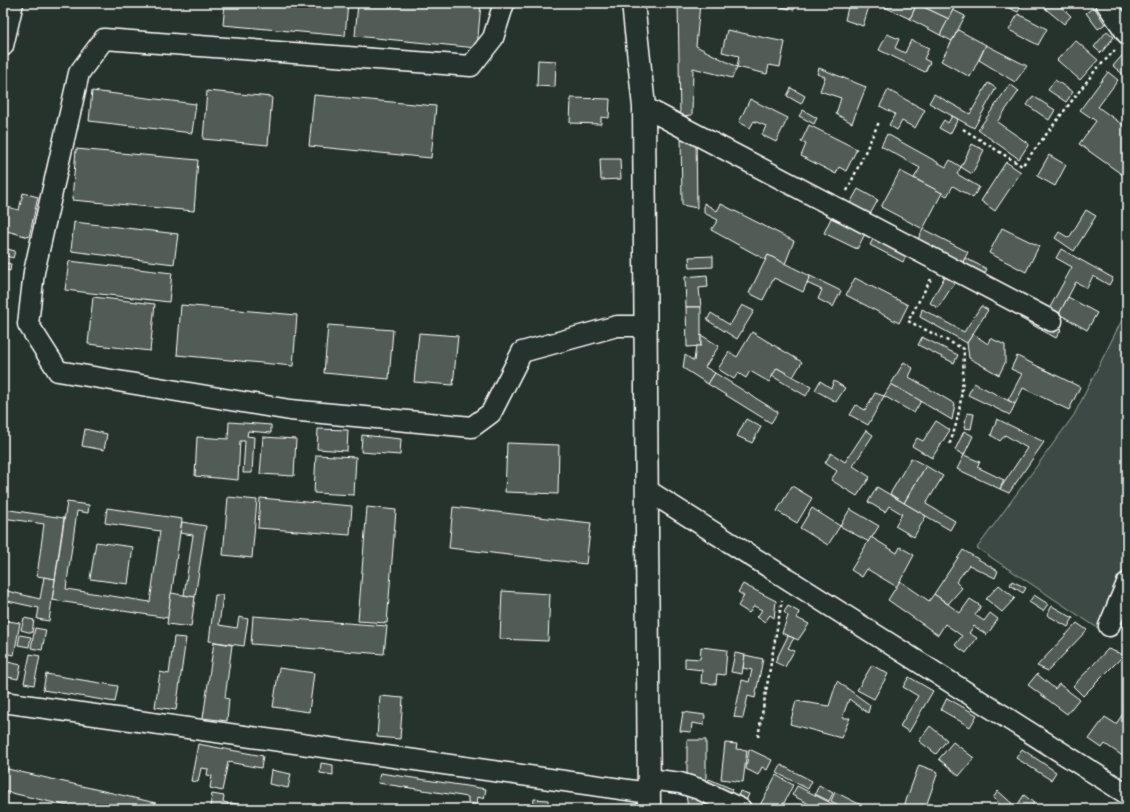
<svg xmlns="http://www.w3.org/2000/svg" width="1130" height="812" font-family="Dekko,sans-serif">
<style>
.green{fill:#3e4944;stroke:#9ea4a2}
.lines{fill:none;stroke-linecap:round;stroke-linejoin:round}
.stream{stroke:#a4a9a7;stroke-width:6}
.building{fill:#515c57;stroke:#fff}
.minor-casing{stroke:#fff;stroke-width:23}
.major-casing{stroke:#fff;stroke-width:25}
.path{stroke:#fff;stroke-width:2.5;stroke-dasharray:3 3;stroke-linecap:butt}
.minor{stroke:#26332d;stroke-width:20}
.major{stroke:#26332d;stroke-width:22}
</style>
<rect width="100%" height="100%" fill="#26332d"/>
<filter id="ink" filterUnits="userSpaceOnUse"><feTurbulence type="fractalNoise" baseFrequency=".025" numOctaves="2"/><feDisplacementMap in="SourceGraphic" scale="8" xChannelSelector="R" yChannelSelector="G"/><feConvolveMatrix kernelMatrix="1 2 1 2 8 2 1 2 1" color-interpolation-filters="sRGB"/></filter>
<g filter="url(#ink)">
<path class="green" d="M1127 310V562L1099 629 977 548 1074 415Z"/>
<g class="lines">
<path class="stream" d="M1123 3 1127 7"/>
</g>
<g class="building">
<path d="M186 3H217V6Z"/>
<path d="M225 3H348L345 36 223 25Z"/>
<path d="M358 3H481L477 48 355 36Z"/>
<path d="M678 3H700L696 46 737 67 732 78 693 68 692 115 680 116Z"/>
<path d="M764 3H795L794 10Z"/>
<path d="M849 3H870L863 26 845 20Z"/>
<path d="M876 3H904L915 8 910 19Z"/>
<path d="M950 3 955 5 949 19 917 4Z"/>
<path d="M998 3H1023L1018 12Z"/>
<path d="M1043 3H1057L1071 16 1064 24 1041 5Z"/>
<path d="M917 4 949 19 940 35 910 19Z"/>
<path d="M1094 7 1105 24 1098 29 1086 13Z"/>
<path d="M953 10 965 16 952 41 940 35Z"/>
<path d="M1018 14 1047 29 1038 45 1009 30Z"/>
<path d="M727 30 785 42 780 67 769 65 767 74 737 67 739 56 722 52Z"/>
<path d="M958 30 986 45 970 77 941 61Z"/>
<path d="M1107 31 1114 37 1101 53 1094 47Z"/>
<path d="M887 34 899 39 895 48 905 53 911 40 929 48 924 59 930 62 925 72 879 50Z"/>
<path d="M1075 40 1098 60 1080 80 1057 60Z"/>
<path d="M986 45 1027 66 1015 82 979 60Z"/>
<path d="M1126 51 1127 72 1124 75 1113 66Z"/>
<path d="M538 60 556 61 555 87 537 86Z"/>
<path d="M819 68 866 87 852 123 836 114 841 98 820 91 825 77 817 74Z"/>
<path d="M1108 72 1118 80 1098 107 1123 125 1127 119V178L1079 144 1096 121 1080 110Z"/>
<path d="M1055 80 1073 92 1066 102 1048 90Z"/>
<path d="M988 83 996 88 974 128 929 103 934 94 970 114Z"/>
<path d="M1010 84 1019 91 997 122 1029 144 1019 159 978 130Z"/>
<path d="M791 88 805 96 801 104 787 96Z"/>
<path d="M888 90 925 110 915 128 902 121 897 130 889 125 895 114 880 106Z"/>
<path d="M92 91 196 104 192 133 89 121Z"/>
<path d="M207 91 272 97 268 145 203 139Z"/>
<path d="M314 95 436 106 431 158 309 146Z"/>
<path d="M1033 96 1055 110 1049 120 1027 105Z"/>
<path d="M571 98 610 99 609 118 601 117V124L570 123Z"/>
<path d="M750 99 788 118 776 142 762 135 766 126 754 121 750 128 739 122Z"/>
<path d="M803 110 817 118 814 124 799 116Z"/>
<path d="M952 116 958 119 950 134 939 128 944 120 948 123Z"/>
<path d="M809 125 857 149 846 171 839 167 836 174 801 156 806 144 801 142Z"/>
<path d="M681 131 696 137 697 208 682 205Z"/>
<path d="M887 134 946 167 950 160 961 167 957 174 979 187 973 198 953 186 947 196 914 178 920 168 881 146Z"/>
<path d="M972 144 984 150 972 174 961 167Z"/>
<path d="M76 149 198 160 194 211 72 200Z"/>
<path d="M1049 155 1066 165 1055 186 1037 176Z"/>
<path d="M600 159H620L621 179 601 180Z"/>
<path d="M1006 162 1021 172 995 211 981 201Z"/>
<path d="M900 171 942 193 923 229 881 207Z"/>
<path d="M858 189 878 200 868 218 848 207Z"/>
<path d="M23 193 38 197 29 237 3 230V206L19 210Z"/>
<path d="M704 203 717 211 721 204 794 241 785 264 768 255 766 260 711 230 718 220 704 213Z"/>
<path d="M1086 210 1096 216 1074 251 1055 238 1059 232 1069 238Z"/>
<path d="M831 218 865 234 857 249 824 233Z"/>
<path d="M74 222 178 234 174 264 71 251Z"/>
<path d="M1002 228 1039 246 1026 272 989 253Z"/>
<path d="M923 229 968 252 961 266 916 243Z"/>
<path d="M875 235 908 252 903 262 870 245Z"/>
<path d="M3 248 15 251 13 258 3 255Z"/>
<path d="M1061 249 1113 278 1109 285 1093 276 1087 288 1076 282 1059 314 1049 309 1072 267 1056 258Z"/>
<path d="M768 255 810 276 803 292 774 278 763 300 749 293Z"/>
<path d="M713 256V267L690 268 689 257Z"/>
<path d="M965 258 987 269 983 277 961 266Z"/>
<path d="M69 261 172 273 169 302 65 290Z"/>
<path d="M3 262 11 264 10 271 3 269Z"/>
<path d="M707 275 708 287 699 288 701 307H686L685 277Z"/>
<path d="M810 276 841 291 833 307 818 299 822 290 807 283Z"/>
<path d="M945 276 955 282 938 308 930 303Z"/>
<path d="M855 278 908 305 899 323 846 295Z"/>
<path d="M93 297 155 304 150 351 88 344Z"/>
<path d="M1068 297 1097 313 1087 330 1059 314Z"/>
<path d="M181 305 297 315 293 366 177 355Z"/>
<path d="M742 305 754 311 737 339 707 320 711 313 730 325Z"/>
<path d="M981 306 988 310 967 343 920 317 922 309 964 332Z"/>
<path d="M686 307H701V346L687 347Z"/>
<path d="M1024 309 1061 330 1056 338 1020 318Z"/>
<path d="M328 325 393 330 389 379 324 373Z"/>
<path d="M752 332 802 362 793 377 777 368 769 382 750 371 746 378 738 373 734 379 718 369 729 352 737 357Z"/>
<path d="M419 333 458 336 453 385 414 382Z"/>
<path d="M973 334 988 344 990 338 1005 345V363L999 375 969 358 967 343Z"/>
<path d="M701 335 719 346 705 367 715 373 708 384 683 368 685 355 694 361 696 346H701Z"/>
<path d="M922 337 958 355 954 363 918 345Z"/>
<path d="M1017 356 1080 387 1069 410 1023 388 1015 404 1008 400 1022 374 1011 369Z"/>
<path d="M904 362 913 368 909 377 955 404 952 420 891 384Z"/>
<path d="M777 368 811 387 806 396 772 376Z"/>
<path d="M715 373 778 412 771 423 708 384Z"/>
<path d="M820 381 831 388 834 381 845 388 836 402 815 390Z"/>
<path d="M974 383 1015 404 1010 415 968 395Z"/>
<path d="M891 384 921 401 914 413 884 396Z"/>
<path d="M875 393 884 396 868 425 850 415 856 405 865 410Z"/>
<path d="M967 413 974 414 971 429 964 428Z"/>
<path d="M746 419 761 427 752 443 737 436Z"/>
<path d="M997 419 1044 442 1009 493 1000 489 1027 448 1005 435 1000 441 991 435Z"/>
<path d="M936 421 950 430 932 458 912 446 917 438 923 441Z"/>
<path d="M229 422 271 425V433L248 431 247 436 254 437 252 473H243L245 441H240L238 480 195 476 197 437 228 439Z"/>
<path d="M85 429 107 434 104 450 82 446Z"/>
<path d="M318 429 348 430 347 451 317 449Z"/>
<path d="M866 430 873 435 853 466 870 477 857 496 831 480 837 471 825 463 831 453 845 462Z"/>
<path d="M964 431 973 436 964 455 955 450Z"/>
<path d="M362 435 401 439 400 455 361 452Z"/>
<path d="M263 437 296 439 294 476 260 474Z"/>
<path d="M507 443 559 445 558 494 505 492Z"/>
<path d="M316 455 356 457 354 495 314 493Z"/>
<path d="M964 455 980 462 977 467 1004 480 1000 489 957 469Z"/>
<path d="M911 458 926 466 904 503 890 494Z"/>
<path d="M926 466 943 476 926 504 955 521 950 530 904 503Z"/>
<path d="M792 486 812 498 797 523 777 511Z"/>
<path d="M877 487 926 516 914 537 895 526 902 514 889 506 885 512 868 502Z"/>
<path d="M228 497 257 500 252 558 223 555Z"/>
<path d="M260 498 352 506 350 535 258 528Z"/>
<path d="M67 502 89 505 88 513 77 511 66 589 150 602 160 531 105 523 107 508 182 519 168 618 52 600Z"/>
<path d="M367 507 396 510 387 623 358 621Z"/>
<path d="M453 507 591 523 586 564 449 548Z"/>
<path d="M812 508 840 526 828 545 800 528Z"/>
<path d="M3 509 64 518 55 579 37 576 44 524 3 518Z"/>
<path d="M850 509 879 526 869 542 840 526Z"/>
<path d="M182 522 206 526 195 597 184 595 193 535 180 533Z"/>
<path d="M871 537 897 553 900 547 914 555 897 587 867 569 862 577 851 570Z"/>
<path d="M96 542 133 547 128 584 90 579Z"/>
<path d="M963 550 998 571 995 578 969 565 956 582 962 588 948 604 934 594Z"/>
<path d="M44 577 55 579 49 621 37 619 39 608 3 600V590L40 599Z"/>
<path d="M900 581 929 601 934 594 960 613 970 599 981 606 975 615 984 621 990 613 998 619 987 635 974 626 969 633 977 638 966 653 955 645 962 636 945 624 938 635 888 600Z"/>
<path d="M1012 581 1026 588 1023 593 1010 585Z"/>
<path d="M743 584 776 601 774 618 770 615 765 622 757 617 762 610 754 606 749 613 738 606 744 596 738 592Z"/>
<path d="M999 585 1015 598 1002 612 986 599Z"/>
<path d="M502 591 550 594 548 641 500 639Z"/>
<path d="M171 593 195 597 191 627 167 624Z"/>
<path d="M215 595H223L219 625 237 628 239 617 248 619 244 646 209 641Z"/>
<path d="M1034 595 1048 604 1043 611 1029 602Z"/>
<path d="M788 606 799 612 797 618 809 624 798 640 782 633 788 616 784 612Z"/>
<path d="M1052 606 1073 618 1068 627 1047 615Z"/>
<path d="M1127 608V629L1118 624Z"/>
<path d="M253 616 387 626 384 654 251 644Z"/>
<path d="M24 618 34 620 32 633 21 630Z"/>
<path d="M3 620 20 623 14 655 3 653Z"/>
<path d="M1077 623 1087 630 1048 671 1037 666Z"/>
<path d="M35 628 46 630 42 650 31 648Z"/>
<path d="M20 635 31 637 29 647 18 645Z"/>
<path d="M788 636 794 638 788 648 794 651 785 667 775 662Z"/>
<path d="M174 637 186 638 176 710 155 707 160 672 169 674Z"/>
<path d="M214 642 232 645 225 698 229 699 227 721 203 718Z"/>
<path d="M701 647 727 650 725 675 717 674 716 684 701 683 702 670 685 668V658L700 659Z"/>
<path d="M1108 649 1124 655 1083 696 1073 686Z"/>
<path d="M735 653 745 655 742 674 731 672Z"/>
<path d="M30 654 40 656 34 685 24 683Z"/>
<path d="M745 655 763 659 755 698 748 696 743 718 734 717 742 680 749 682 752 670 743 668Z"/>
<path d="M3 661 21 665 18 679 3 676Z"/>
<path d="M872 665 888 674 874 699 857 690Z"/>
<path d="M279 668 314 673 309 712 273 707Z"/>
<path d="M46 674 118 686 115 702 43 690Z"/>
<path d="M1037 674 1055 689 1059 684 1079 699 1067 714 1028 685Z"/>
<path d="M909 677 933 691 909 732 900 726 918 696 903 687Z"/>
<path d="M837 681 870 705 868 713 849 699 842 718H850L841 738 790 724 796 701 829 706Z"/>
<path d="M380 696 403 698 400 739 377 737Z"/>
<path d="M947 698 977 715 970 727 941 710Z"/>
<path d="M683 712 705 715 704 725 692 723 691 732 680 731Z"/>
<path d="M1122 715 1127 719V759L1105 744 1102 748 1089 739 1105 717 1116 724Z"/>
<path d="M930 726 947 740 936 754 919 741Z"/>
<path d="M687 740H706V784L687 776Z"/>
<path d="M953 742 974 758 959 776 939 759Z"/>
<path d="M725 743 737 744 736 749 747 750 743 782 721 779Z"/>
<path d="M198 744 263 756 261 768 228 762 222 791 210 788 212 776 207 775 208 769 201 768 198 782 191 781Z"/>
<path d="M749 749 772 760 767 770 762 767 758 775 746 769Z"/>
<path d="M1022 749 1056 772 1051 780 1016 758Z"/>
<path d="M321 763 333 765V775L320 773Z"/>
<path d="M781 765 812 781 808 789 777 773Z"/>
<path d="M919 765 938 772 925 809H903Z"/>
<path d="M3 768 156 803 155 809H81L3 791Z"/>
<path d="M271 770 291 774 288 788 269 784Z"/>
<path d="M380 773 486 789 484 799 478 797 477 804 468 803V797L378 783Z"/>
<path d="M776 775 793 785 781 809H758Z"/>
<path d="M709 779 732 789 729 796 706 787Z"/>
<path d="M819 785 833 793 829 801 815 794Z"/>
<path d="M797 786 837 806 835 809H818L792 795Z"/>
<path d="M685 788 720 809 688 808Z"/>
<path d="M740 791 749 794 745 803 737 800Z"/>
<path d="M998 791 1016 807 1024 795 1034 803 1030 809H1005L993 798Z"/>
<path d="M835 792 869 809H846L831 801Z"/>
<path d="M212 794 224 796 223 802 228 803 227 808 231 809V803L245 805 244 809H212L210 807Z"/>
<path d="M534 799 548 800V809H533Z"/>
<path d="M591 805 615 807 614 809H591Z"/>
</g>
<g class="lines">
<defs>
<g id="minor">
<path d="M504 3 493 38 471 66 104 39 79 73 34 272 28 324 58 371 290 410 472 427 491 413 522 352 617 326H646"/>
<path d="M1106 3 1127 34"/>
<path d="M3 46 13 3"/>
<path d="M644 107 1052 321"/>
<path d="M647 490 1127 794"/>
<path d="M1109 626 1127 583"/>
<path d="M3 702 649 793"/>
<path d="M649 779 680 783 699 789 741 809"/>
</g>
<path id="major" d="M633 3 644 107 649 809"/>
</defs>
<use href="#minor" class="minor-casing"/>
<use href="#major" class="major-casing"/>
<g class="path">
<path d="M963 129 1022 166 1094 72 1115 50"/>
<path d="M847 191 879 122"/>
<path d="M931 279 908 321 964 349C963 382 962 414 949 445"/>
<path d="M758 737 782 600"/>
<path d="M993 809 994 807 996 809"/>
</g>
<use href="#minor" class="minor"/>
<use href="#major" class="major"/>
</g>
</g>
<rect width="1130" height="812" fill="none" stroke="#26332d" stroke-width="16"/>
<rect x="8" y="8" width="1114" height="796" fill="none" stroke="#fff" stroke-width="1.5" filter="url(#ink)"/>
</svg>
